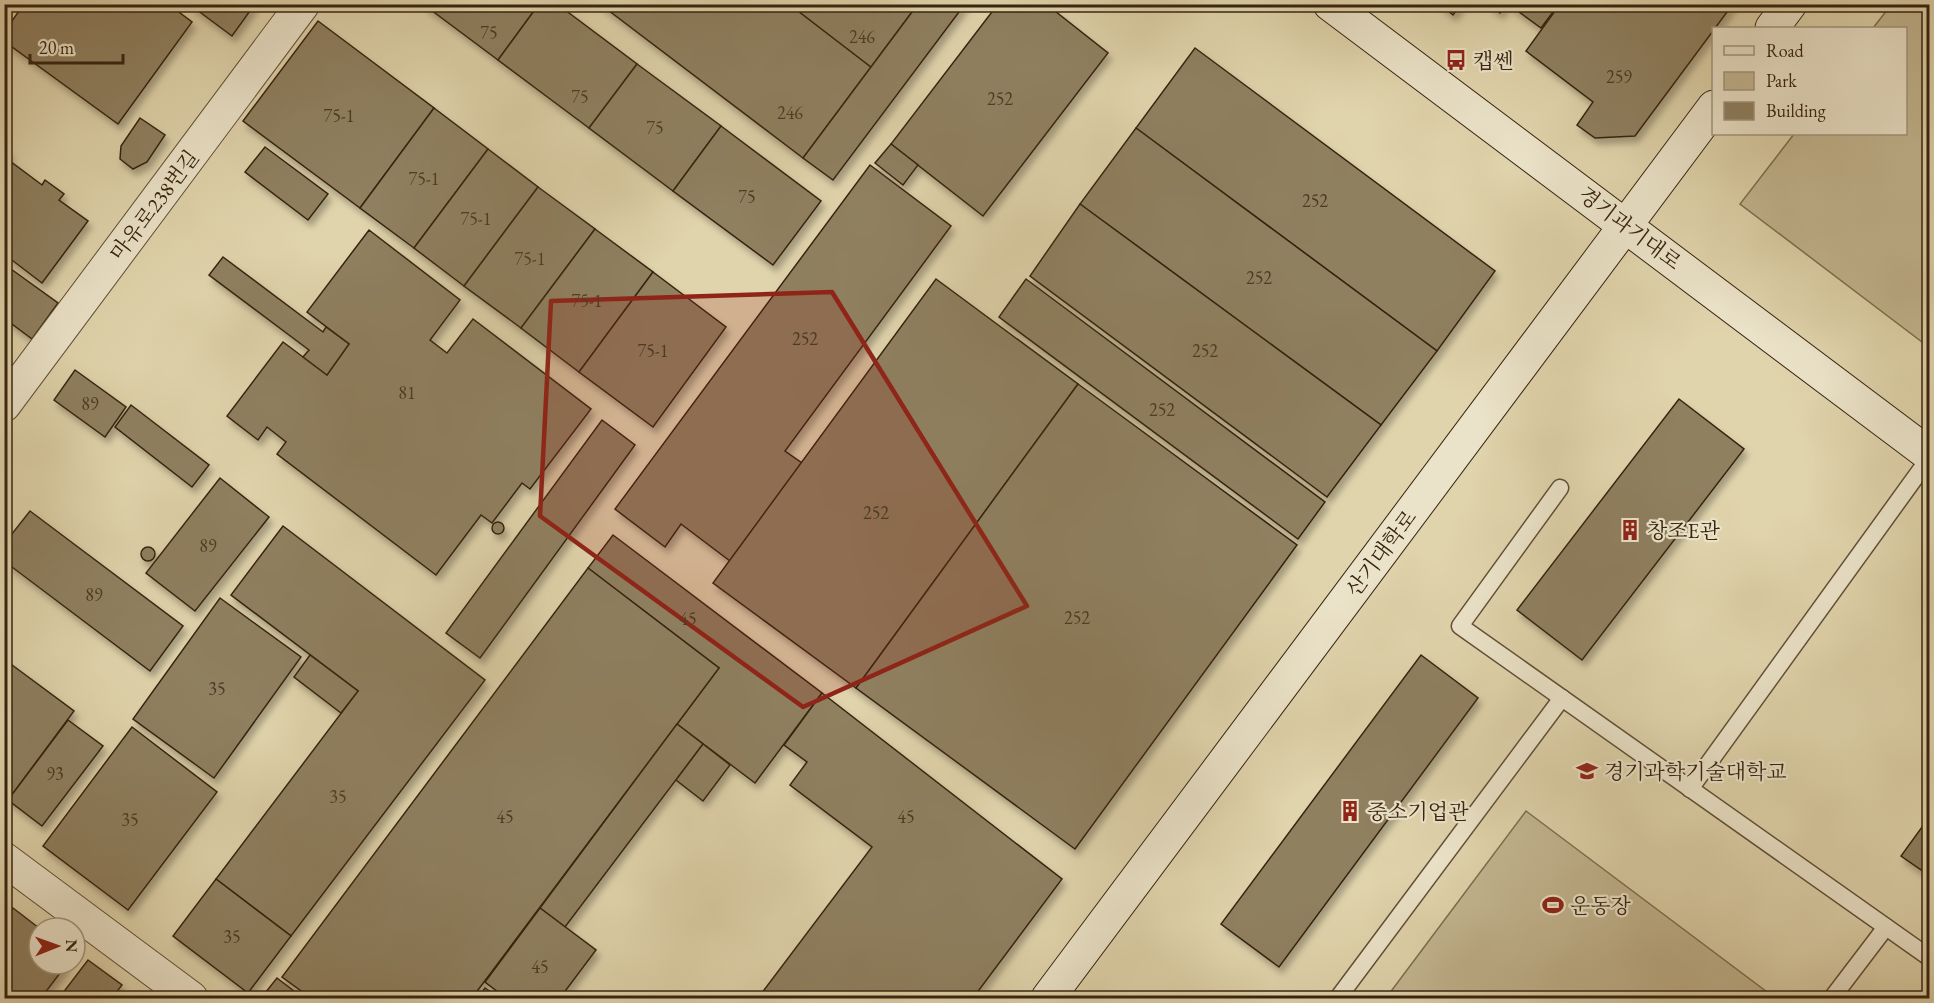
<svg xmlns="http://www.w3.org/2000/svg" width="1934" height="1003" font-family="'EB Garamond','Noto Serif KR',serif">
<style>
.green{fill:#c3b691;stroke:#7d6d50;stroke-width:1.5}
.building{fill:#8f8061;stroke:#372410;stroke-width:1.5;filter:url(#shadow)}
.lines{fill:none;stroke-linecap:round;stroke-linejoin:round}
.lane-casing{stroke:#615037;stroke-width:19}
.street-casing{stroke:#615037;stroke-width:35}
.secondary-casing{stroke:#372410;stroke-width:35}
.lane{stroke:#ebe3c9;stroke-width:16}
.street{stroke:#ebe3c9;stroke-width:33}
.secondary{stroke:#ebe3c9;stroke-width:33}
.marked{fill:#8f2418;fill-opacity:0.2;stroke:#8f2418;stroke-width:4.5;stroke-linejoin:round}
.labels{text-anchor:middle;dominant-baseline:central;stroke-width:4.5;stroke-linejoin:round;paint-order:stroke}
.number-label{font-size:18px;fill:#4d3b24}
.poi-label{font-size:21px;fill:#372410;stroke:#ebe3c9;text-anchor:start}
.street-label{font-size:21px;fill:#372410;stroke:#ebe3c9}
</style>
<defs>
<filter id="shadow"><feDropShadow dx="3.5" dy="6" stdDeviation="3" flood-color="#0004"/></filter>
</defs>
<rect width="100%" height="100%" fill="#e0d4ac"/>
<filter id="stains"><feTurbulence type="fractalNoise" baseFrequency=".00333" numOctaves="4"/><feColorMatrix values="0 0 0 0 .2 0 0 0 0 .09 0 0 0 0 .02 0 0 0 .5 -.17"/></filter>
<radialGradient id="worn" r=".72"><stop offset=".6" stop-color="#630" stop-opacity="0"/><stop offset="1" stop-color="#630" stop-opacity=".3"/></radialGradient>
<g class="green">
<path d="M1891 5H1929L1930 332 1922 342 1740 204 1794 134H1906V28H1873Z"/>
<path d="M1526 811 1775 998H1386Z"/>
</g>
<g class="building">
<path d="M24 4H168L192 22 118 124 4 41V32Z"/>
<path d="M189 4H255L232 36Z"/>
<path d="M423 4H539L498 60Z"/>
<path d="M539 4H557L637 64 589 128 498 60Z"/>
<path d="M600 4H789L871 67 803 158Z"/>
<path d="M789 4H918L871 67Z"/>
<path d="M918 4H965L833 180 803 158Z"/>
<path d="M998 4H1046L1108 53 983 216 891 144Z"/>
<path d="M1440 4H1461L1453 15Z"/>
<path d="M1488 4H1506L1500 13Z"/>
<path d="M1508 4H1559L1541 28Z"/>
<path d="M1560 4H1733L1635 136 1595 138 1577 125 1593 102 1526 51Z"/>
<path d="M318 21 434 108 360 208 243 121Z"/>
<path d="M1195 48 1495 271 1437 351 1136 128Z"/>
<path d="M637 64 721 126 673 191 589 128Z"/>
<path d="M434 108 488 149 414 248 360 208Z"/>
<path d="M140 118 165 135 147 162 133 169 120 159 121 146Z"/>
<path d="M721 126 821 201 773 265 673 191Z"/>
<path d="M1136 128 1437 351 1381 425 1080 204Z"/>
<path d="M891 144 918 165 903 185 875 163Z"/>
<path d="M265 147 328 194 308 220 245 172Z"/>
<path d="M4 148 10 152 6 158 42 185 45 180 64 194 59 200 88 221 42 283 4 254Z"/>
<path d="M488 149 538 187 464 286 414 248Z"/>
<path d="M870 165 951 226 785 451 802 463 730 561 681 524 665 547 615 509Z"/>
<path d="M538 187 595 229 521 328 464 286Z"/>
<path d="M1080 204 1381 425 1327 497 1030 276Z"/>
<path d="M595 229 653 272 579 372 521 328Z"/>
<path d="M369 230 460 300 430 340 447 353 473 319 591 409 530 489 522 483 492 523 481 515 436 575 277 454 286 442 267 427 258 440 227 416 283 342 327 375 349 344 307 312Z"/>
<path d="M223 257 323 332 326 327 349 344 327 375 303 357 309 350 209 275Z"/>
<path d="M4 264 58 303 32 339 4 318Z"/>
<path d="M653 272 726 327 653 427 579 372Z"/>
<path d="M936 279 1078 384 856 688 713 583Z"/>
<path d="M1026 279 1325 502 1298 539 999 317Z"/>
<path d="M75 370 126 407 105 437 54 400Z"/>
<path d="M1078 384 1297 545 1075 849 856 688Z"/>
<path d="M1679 399 1744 449 1582 660 1517 610Z"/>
<path d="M131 405 209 465 192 487 115 427Z"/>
<path d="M602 420 635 445 480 658 446 633Z"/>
<path d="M220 478 269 517 195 611 146 573Z"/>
<path d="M30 511 183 626 150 671 4 561V544Z"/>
<circle cx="498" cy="528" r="6"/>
<path d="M283 526 485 680 291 936 216 879 358 691 231 595Z"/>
<path d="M613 535 822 693 755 783 677 724 719 668 588 568Z"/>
<circle cx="148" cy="554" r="7"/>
<path d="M588 568 719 668 472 998H311L282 977Z"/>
<path d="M220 598 301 657 214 778 133 719Z"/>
<path d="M310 655 358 691 341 713 294 677Z"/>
<path d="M1421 655 1478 698 1279 967 1221 924Z"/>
<path d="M4 659 74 711 8 800 4 798Z"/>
<path d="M822 693 1062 879 973 998H758L872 847 790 785 807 762 784 745Z"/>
<path d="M68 720 103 746 42 826 8 800Z"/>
<path d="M677 724 703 744 565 927 540 908Z"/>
<path d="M132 727 217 792 128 910 43 846Z"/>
<path d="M703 744 730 765 703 801 676 780Z"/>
<path d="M1930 816V876L1901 856Z"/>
<path d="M216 879 291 936 248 993 173 936Z"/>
<path d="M13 908 39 928V964H67L41 998H4V920Z"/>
<path d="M540 908 596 950 560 998H506L485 982Z"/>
<path d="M88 960 122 985 112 998H59Z"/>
<path d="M277 978 303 998H261Z"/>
<path d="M485 988 500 998H478Z"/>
</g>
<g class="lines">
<defs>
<g id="lane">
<path d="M1560 488 1460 626 1930 958"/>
<path d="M1690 789 1930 457"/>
<path d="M1338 998 1562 698"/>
<path d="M1832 998 1886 927"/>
</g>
<g id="street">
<path d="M4 405 303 4"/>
<path d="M4 859 191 998"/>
</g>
<g id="secondary">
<path d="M1330 4 1930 455"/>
<path d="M1772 28 1790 4"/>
<path d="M1048 998 1714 107"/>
</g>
</defs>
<use href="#lane" class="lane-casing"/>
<use href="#street" class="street-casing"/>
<use href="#secondary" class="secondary-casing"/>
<use href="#lane" class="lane"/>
<use href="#street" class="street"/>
<use href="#secondary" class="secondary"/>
</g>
<path class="marked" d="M832 292 1027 606 803 707 540 516 551 301Z"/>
<defs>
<symbol id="bus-bare" viewBox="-9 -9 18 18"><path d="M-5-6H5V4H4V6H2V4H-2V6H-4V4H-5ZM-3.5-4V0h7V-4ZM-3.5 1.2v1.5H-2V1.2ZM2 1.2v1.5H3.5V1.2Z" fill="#8f2418" stroke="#ebe3c9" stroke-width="2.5" paint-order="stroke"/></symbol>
<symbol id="building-bare" viewBox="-9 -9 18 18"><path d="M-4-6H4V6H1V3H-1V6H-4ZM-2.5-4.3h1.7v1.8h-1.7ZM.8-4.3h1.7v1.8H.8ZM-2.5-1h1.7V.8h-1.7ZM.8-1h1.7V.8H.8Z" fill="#8f2418" stroke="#ebe3c9" stroke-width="2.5" paint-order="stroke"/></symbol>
<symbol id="university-bare" viewBox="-9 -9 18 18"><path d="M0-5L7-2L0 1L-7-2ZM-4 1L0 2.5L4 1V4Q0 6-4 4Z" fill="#8f2418" stroke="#ebe3c9" stroke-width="2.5" paint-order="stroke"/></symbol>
<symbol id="stadium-bare" viewBox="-9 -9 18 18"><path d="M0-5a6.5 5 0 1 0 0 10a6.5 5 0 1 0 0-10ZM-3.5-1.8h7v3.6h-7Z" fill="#8f2418" stroke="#ebe3c9" stroke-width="2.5" paint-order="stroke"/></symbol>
</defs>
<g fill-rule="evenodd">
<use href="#bus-bare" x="1441" y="45" width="30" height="30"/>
<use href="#building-bare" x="1615" y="515" width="30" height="30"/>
<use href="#university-bare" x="1572" y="756" width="30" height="30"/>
<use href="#building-bare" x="1335" y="796" width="30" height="30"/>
<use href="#stadium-bare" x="1538" y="890" width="30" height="30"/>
</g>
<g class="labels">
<g class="number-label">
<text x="489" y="32">75</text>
<text x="862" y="36">246</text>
<text x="1619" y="76">259</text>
<text x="580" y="96">75</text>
<text x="1000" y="98">252</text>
<text x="790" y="112">246</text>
<text x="339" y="115">75-1</text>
<text x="655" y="127">75</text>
<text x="424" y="178">75-1</text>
<text x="747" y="196">75</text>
<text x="1315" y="200">252</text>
<text x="476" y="218">75-1</text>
<text x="530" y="258">75-1</text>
<text x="1259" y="277">252</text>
<text x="587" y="300">75-1</text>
<text x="805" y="338">252</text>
<text x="653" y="350">75-1</text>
<text x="1205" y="350">252</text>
<text x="407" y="392">81</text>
<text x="90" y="403">89</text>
<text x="1162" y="409">252</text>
<text x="876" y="512">252</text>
<text x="208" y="545">89</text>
<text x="94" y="594">89</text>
<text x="1077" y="617">252</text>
<text x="688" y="618">45</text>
<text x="217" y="688">35</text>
<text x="55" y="773">93</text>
<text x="338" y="796">35</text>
<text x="505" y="816">45</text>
<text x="906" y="816">45</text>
<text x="130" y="819">35</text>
<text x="232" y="936">35</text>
<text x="540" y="966">45</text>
</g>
<g class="poi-label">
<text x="1473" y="60">캡쎈</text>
<text x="1647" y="530">창조E관</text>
<text x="1604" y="771">경기과학기술대학교</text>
<text x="1367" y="811">중소기업관</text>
<text x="1570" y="905">운동장</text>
</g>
<g class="street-label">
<text transform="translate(154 205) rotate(-53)">마유로238번길</text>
<text transform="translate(1630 228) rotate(37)">경기과기대로</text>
<text transform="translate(1381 553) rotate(-53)">산기대학로</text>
</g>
</g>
<rect width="1934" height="1003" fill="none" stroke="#e0d4ac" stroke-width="24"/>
<rect x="6" y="6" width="1922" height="991" fill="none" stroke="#372410" stroke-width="3"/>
<rect x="12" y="12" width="1910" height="979" fill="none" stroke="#372410" stroke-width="1.5"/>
<rect x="1712" y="27" width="195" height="108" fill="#ebe3c9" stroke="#a3977f" stroke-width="1.5"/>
<rect x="1724" y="46" width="30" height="9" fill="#ebe3c9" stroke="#a3977f" stroke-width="1.5"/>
<text x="1766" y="57" font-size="18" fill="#372410">Road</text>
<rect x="1724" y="72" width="30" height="18" fill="#c3b691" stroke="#a3977f" stroke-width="1.5"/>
<text x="1766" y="87" font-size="18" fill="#372410">Park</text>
<rect x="1724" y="102" width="30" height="18" fill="#8f8061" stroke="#a3977f" stroke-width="1.5"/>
<text x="1766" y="117" font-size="18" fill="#372410">Building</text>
<g transform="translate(57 946) rotate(89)"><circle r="28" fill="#ebe3c9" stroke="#a3977f" stroke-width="1.5"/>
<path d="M0-4.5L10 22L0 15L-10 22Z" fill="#8f2418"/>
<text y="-9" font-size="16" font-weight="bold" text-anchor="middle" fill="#372410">N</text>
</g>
<path d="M30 54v9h93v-9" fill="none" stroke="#372410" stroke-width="3"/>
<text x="39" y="54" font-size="18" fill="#372410" stroke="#ebe3c9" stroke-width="4.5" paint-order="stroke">20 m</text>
<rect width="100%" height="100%" filter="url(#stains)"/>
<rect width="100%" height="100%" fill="url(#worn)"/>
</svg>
